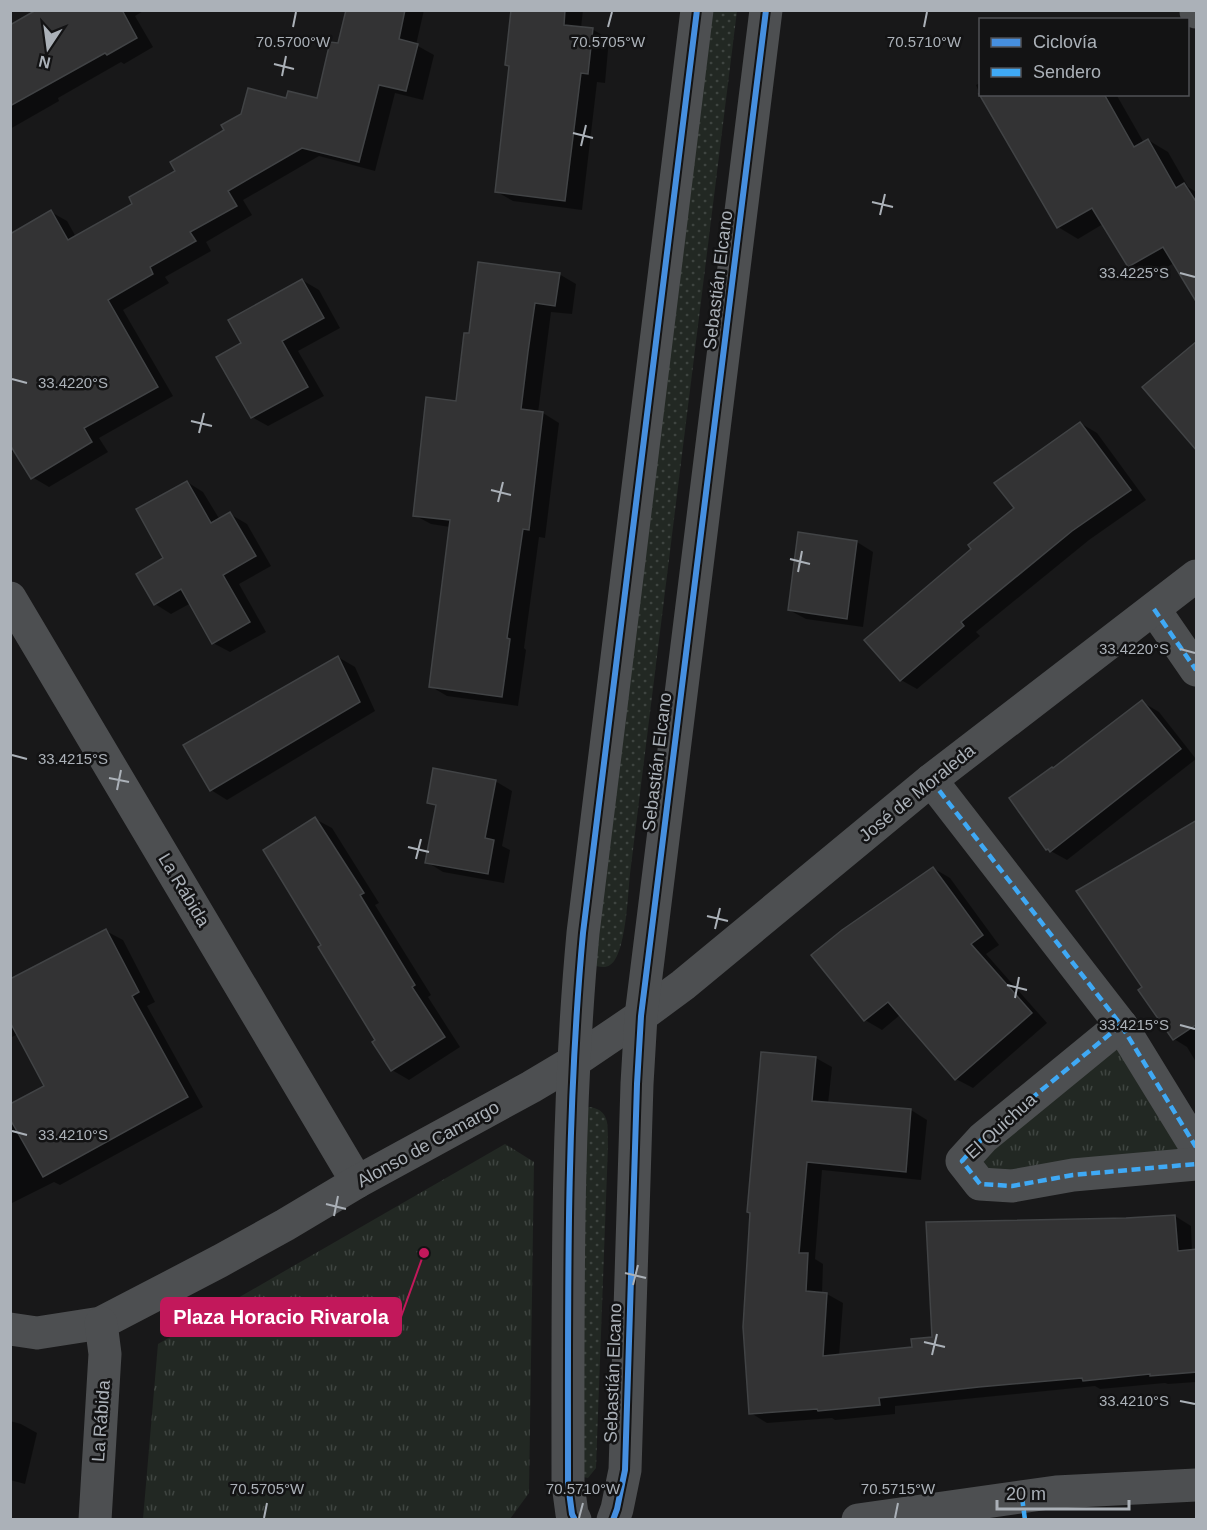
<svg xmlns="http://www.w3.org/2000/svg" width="1207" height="1530" font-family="Arial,sans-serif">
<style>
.grass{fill:url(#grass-dots)}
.park{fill:url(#park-tufts)}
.shadow{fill:#0007}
.building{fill:#333334;stroke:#414345;stroke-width:1.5}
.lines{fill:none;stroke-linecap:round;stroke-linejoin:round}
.minor{stroke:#4d4f51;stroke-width:33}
.quiet{stroke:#3fa9f5;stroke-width:4.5;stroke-dasharray:9 4.5;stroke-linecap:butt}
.cycleway-casing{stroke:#131314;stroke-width:10}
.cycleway{stroke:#468fdf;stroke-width:6}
.ticks{fill:none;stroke:#abb1b8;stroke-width:2}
.labels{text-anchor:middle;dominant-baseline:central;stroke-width:5;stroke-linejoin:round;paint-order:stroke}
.street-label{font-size:18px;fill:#abb1b8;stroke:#131314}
.ticks-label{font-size:15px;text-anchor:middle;fill:#abb1b8;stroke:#131314;stroke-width:5;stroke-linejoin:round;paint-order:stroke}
.leader{fill:none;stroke:#c2185b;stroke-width:2}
.callout-dot{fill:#c2185b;stroke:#131314;stroke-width:2}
.callout{fill:#c2185b;stroke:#c2185b;stroke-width:2}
.callout-label{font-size:20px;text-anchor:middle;font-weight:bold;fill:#fff}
</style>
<defs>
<pattern id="grass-dots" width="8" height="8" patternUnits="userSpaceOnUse" patternTransform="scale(1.5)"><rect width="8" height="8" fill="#222823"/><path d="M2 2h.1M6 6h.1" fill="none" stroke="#3f4541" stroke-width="1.8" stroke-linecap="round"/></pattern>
<pattern id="park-tufts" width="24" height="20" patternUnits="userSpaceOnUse" patternTransform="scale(1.5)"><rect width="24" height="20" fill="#222823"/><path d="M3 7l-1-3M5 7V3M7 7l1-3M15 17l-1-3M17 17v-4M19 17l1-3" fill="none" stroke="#3f4541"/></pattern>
</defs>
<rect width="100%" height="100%" fill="#181819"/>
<g class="grass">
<path d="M707 11H737L630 874C628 893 626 956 610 965 606 968 601 967 596 966L594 939Z"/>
<path d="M589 1107C612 1110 607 1128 608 1146L596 1468 588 1478 583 1477V1112Z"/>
</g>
<g class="park">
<path d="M1120 1043 1185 1151 985 1174 975 1162Z"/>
<path d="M505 1144 534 1162 529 1493 510 1519H143L158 1344Z"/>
</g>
<g class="shadow">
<path d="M40 10H145L135 16 153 47 124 64 121 62 58 98 59 101 10 129V29Z"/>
<path d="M347 10H424L416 45 434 55 423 100 395 93 375 171 319 156 243 200 252 215 206 242 211 251 165 277 169 283 123 310 173 396 99 438 108 452 49 487 32 477 16 450 13 452 10 450V243L51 212 67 221 76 237 135 204 177 171 287 99 318 100 339 45Z"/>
<path d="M512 10H583L581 28 592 29 609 39 605 83 597 82 582 210 513 201 497 192 510 67 506 65Z"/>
<path d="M980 83V94L976 85Z"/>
<path d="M981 94H1116L1144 143 1148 140 1168 152 1188 187 1196 192V300L1174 263 1149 278 1129 266 1103 224 1078 239 1058 227Z"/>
<path d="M559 274 576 284 572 314 551 312 538 413H543L559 423 545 538 539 537 524 648 526 650 518 706 447 696 430 686 450 527 431 524 414 515 457 402 470 335Z"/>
<path d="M302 280 319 290 340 328 298 351 324 396 268 426 252 417Z"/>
<path d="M1080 423 1097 433 1146 500 1089 540 976 632 980 636 917 689 901 680 1016 508Z"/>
<path d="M187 482 203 492 220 520 230 514 247 524 271 566 239 584 266 632 230 652 213 643 191 603 171 614 155 604 165 559Z"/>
<path d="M857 542 873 552 863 627 806 619 789 610Z"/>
<path d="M338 657 355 667 375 711 227 800 211 790Z"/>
<path d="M1142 702 1159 712 1196 759 1067 860 1047 849Z"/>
<path d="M495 781 512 791 502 846 510 850 504 883 443 872 427 862 437 807 429 802Z"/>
<path d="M315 819 332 828 379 903 375 905 431 995 428 997 460 1047 409 1080 392 1070 374 1042 377 1040 323 945Z"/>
<path d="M1196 821V1062L1187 1047 1174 1039 1144 988Z"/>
<path d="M933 868 950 878 999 945 986 954 1047 1023 973 1088 956 1079 900 1015 882 1030 865 1020 813 955Z"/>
<path d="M106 931 123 940 155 1002 147 1006 203 1107 60 1185 54 1182 10 1204V1106L46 1087 18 1034 10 1038V980Z"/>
<path d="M816 1058 832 1067 828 1104 911 1110 927 1120 921 1180 822 1170 815 1259 823 1264 822 1294H827L843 1303 839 1356 914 1349 934 1338 1126 1219 1175 1216 1191 1226 1192 1251H1196V1382L1168 1384 1165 1383 1100 1389 1095 1386 895 1406V1414L835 1420 832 1418 767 1423 751 1413Z"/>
<path d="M10 1421 21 1424 37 1433 25 1484 10 1480Z"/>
</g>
<g class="building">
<path d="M36 10H122L137 38 107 55 105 53 10 106V25Z"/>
<path d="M346 10H405L399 39 418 44 406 91 379 85 359 162 302 148 228 191 237 206 190 232 196 241 150 267 153 274 108 300 158 387 84 428 92 442 31 479 10 445V234L51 210 68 240 132 204 129 197 175 171 170 162 224 130 221 125 241 114 248 88 286 98 288 91 317 98 330 42 338 43Z"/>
<path d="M511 10H565L564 25 593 28 588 74 581 73 565 201 495 192 509 66 505 65Z"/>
<path d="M979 94H1104L1134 147 1148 139 1176 188 1184 183 1197 203V303L1163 247 1128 267 1092 208 1057 228Z"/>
<path d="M478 262 560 273 555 306 535 303 528 352 521 409 543 412 529 530 523 529 507 638 510 639 502 697 429 687 450 520 413 516 426 397 456 401 464 333H469Z"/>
<path d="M302 279 324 318 282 341 308 387 251 418 216 357 241 343 228 320Z"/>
<path d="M1197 341V451L1142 387Z"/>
<path d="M1080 422 1131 490 1072 531 961 622 964 626 900 681 864 640 971 549 968 545 1014 508 994 483Z"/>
<path d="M187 481 211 523 230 512 256 556 223 575 250 622 212 644 181 589 154 605 136 574 163 558 136 509Z"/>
<path d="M798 532 857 541 847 619 788 610Z"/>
<path d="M338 656 360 702 210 791 183 745Z"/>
<path d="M1142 700 1181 749 1050 852 1048 849 1046 850 1009 798 1052 767 1053 768Z"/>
<path d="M433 768 496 780 485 838 494 840 488 874 425 863 436 805 427 803Z"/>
<path d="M315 817 364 893 360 895 415 985 412 987 445 1037 391 1071 372 1042 375 1040 318 947 321 945 263 850Z"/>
<path d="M1197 820V1024L1173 1040 1138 990 1142 987 1076 891Z"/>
<path d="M933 867 983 935 971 944 1032 1013 955 1080 888 1002 864 1021 811 955 842 930Z"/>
<path d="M106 929 139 992 132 996 188 1097 43 1177 10 1119V1104L44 1086 10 1022V979Z"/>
<path d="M761 1052 816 1057 812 1101 911 1109 906 1172 807 1162 799 1253H808L806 1291 827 1293 823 1356 912 1347 911 1339 932 1337 926 1222 1126 1218 1175 1215 1178 1251 1197 1249V1372L1150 1376V1374L1083 1381 1082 1378 979 1387 879 1398 880 1405 818 1411 817 1409 749 1414 743 1327 750 1213 747 1212Z"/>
</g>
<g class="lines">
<g class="minor">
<path d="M1196 10V12"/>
<path d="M10 598 357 1182"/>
<path d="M1154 609 1196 670"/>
<path d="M931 780 1121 1025 1196 1147"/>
<path d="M1121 1025 983 1138 962 1161 980 1184 1012 1186 1073 1175 1196 1164"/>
<path d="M10 1329 37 1333 101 1323 220 1261 285 1225 357 1182 531 1087 573 1062 641 1016 683 985 931 780 1196 576"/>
<path d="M95 1520 105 1354 101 1323"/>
<path d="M575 1520 572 1514 568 1484C568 1300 566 1116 583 933L697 10"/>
<path d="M613 1520 617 1509 625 1470 637 1084 641 1016 766 10"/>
<path d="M858 1520 1056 1492 1196 1485"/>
</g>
<g class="quiet">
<path d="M1154 609 1196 670"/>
<path d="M931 780 1121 1025 1196 1147"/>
<path d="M1121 1025 983 1138 962 1161 980 1184 1012 1186 1073 1175 1196 1164"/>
<path d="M1022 1497 1025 1520"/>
</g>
<defs>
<g id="cycleway">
<path d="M575 1520 572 1514 568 1484C568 1300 566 1116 583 933L697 10"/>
<path d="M613 1520 617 1509 625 1470 637 1084 641 1016 766 10"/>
</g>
</defs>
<use href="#cycleway" class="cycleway-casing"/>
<use href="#cycleway" class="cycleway"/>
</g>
<path class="ticks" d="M293 27 296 12M608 27 612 12M924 27 927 12M274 64 294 69M282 76 286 56M573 133 593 138M581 146 586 125M872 202 893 207M880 215 885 194M1180 273 1195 277M12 379 27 383M191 421 212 426M199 433 204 413M491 490 511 495M498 502 503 482M790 559 810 564M798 572 802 551M1180 649 1195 653M12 755 27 759M109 778 129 782M117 790 121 770M408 847 429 852M416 859 421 839M707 916 728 921M715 929 720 908M1007 985 1027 990M1015 998 1019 977M1180 1025 1195 1029M12 1131 27 1135M326 1204 346 1209M334 1216 338 1196M625 1273 646 1278M633 1285 638 1265M924 1342 945 1347M932 1355 937 1334M1180 1401 1195 1404M264 1518 267 1503M579 1518 583 1503M895 1518 898 1503"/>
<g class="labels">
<g class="street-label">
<text transform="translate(718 280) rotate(-83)">Sebastián Elcano</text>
<text transform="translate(657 762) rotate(-83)">Sebastián Elcano</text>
<text transform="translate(917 793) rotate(-39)">José de Moraleda</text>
<text transform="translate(184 890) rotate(59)">La Rábida</text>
<text transform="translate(1001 1126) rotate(-42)">El Quichua</text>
<text transform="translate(428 1144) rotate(-29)">Alonso de Camargo</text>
<text transform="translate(613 1373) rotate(-88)">Sebastián Elcano</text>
<text transform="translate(101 1421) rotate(-86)">La Rábida</text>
</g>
</g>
<g class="ticks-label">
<text x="293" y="47">70.5700°W</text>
<text x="608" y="47">70.5705°W</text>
<text x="924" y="47">70.5710°W</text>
<text x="1134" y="278">33.4225°S</text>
<text x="73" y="388">33.4220°S</text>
<text x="1134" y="654">33.4220°S</text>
<text x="73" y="764">33.4215°S</text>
<text x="1134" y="1030">33.4215°S</text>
<text x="73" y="1140">33.4210°S</text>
<text x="1134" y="1406">33.4210°S</text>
<text x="267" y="1494">70.5705°W</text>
<text x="583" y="1494">70.5710°W</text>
<text x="898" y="1494">70.5715°W</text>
</g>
<path class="leader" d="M424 1253L401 1317"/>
<circle class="callout-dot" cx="424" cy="1253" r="6"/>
<rect class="callout" x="161" y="1298" width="240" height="38" rx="6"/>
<g class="callout-label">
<text x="281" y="1324">Plaza Horacio Rivarola</text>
</g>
<rect width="1207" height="1530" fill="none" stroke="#abb1b8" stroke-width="24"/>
<rect x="979" y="18" width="210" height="78" fill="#131314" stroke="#505256" stroke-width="1.5"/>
<rect x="991" y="38" width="30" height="9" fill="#468fdf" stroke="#505256" stroke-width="1.5"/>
<text x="1033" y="48" font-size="18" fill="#abb1b8">Ciclovía</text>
<rect x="991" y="68" width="30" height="9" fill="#3fa9f5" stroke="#505256" stroke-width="1.5"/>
<text x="1033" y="78" font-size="18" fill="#abb1b8">Sendero</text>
<g transform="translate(48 48) rotate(193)" stroke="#131314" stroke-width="4.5" paint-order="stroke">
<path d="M0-4.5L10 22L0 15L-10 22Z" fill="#abb1b8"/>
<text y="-9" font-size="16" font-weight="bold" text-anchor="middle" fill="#abb1b8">N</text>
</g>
<path d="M997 1500v9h132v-9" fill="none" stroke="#abb1b8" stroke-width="3"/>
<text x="1006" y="1500" font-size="18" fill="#abb1b8" stroke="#131314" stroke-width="4.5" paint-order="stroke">20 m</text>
</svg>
